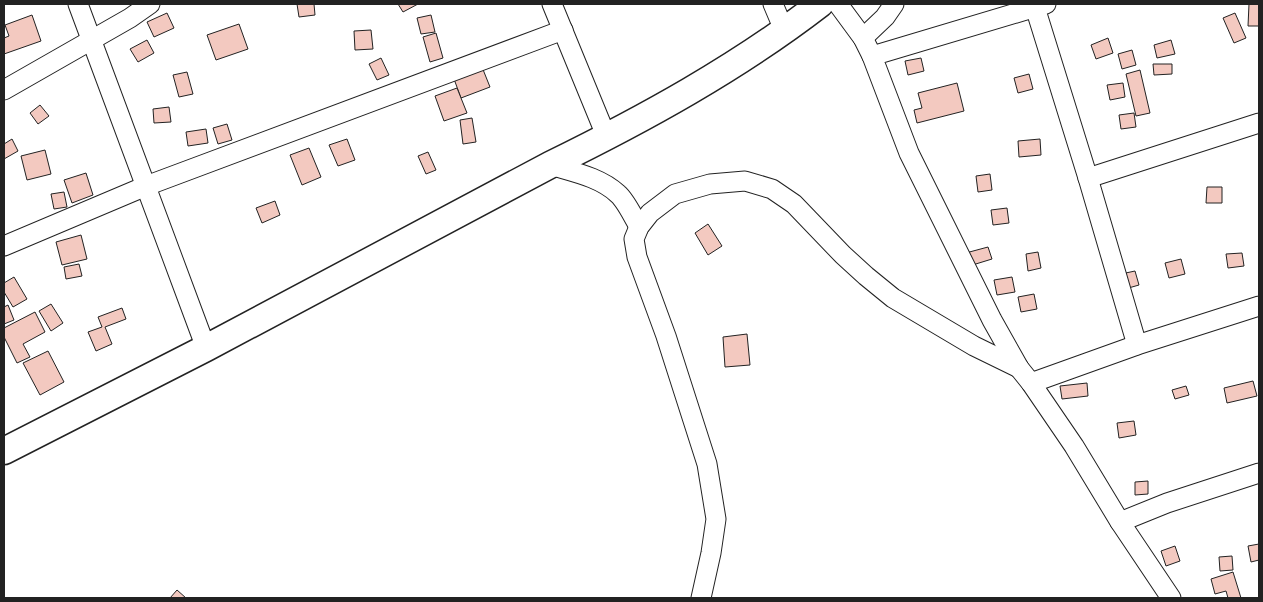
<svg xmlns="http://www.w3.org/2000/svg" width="1263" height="602" font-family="Overpass,sans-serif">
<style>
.building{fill:#f3c9c0;stroke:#222}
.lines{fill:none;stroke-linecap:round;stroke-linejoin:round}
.minor-casing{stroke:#222;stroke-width:21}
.secondary-casing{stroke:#222;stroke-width:29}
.minor{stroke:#fff;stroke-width:19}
.secondary{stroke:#fff;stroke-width:26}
</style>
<rect width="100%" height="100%" fill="#fff"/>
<g class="building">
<path d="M297 4H314L315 15 299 17Z"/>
<path d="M398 4H418L403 12Z"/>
<path d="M1249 4H1259V26H1248Z"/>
<path d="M167 13 174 28 154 37 147 22Z"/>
<path d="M1235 13 1246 38 1234 43 1223 18Z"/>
<path d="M32 15 41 41 4 54V38L9 36 5 25Z"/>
<path d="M431 15 435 32 421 34 417 18Z"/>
<path d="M239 24 248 49 216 60 207 35Z"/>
<path d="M371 30 373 49 355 50 354 31Z"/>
<path d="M436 33 443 58 430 62 423 37Z"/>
<path d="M1108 38 1113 53 1096 59 1091 45Z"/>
<path d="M147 40 154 53 138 62 130 49Z"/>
<path d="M1171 40 1175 54 1157 58 1154 45Z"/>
<path d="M1132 50 1136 65 1122 69 1118 54Z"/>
<path d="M381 58 389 75 377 80 369 64Z"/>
<path d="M921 58 924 71 908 75 905 61Z"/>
<path d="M1153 64H1172V74L1154 75Z"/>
<path d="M482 67 490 87 461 98 454 79Z"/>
<path d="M1140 70 1150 113 1136 116 1126 74Z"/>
<path d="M187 72 193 94 179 97 173 75Z"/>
<path d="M1029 74 1033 89 1018 93 1014 78Z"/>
<path d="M957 83 964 111 917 123 914 110 922 108 918 93Z"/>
<path d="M1123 83 1125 97 1110 100 1107 85Z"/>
<path d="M457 88 467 113 444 121 435 96Z"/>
<path d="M40 105 49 116 38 124 30 113Z"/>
<path d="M169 107 171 122 154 123 153 109Z"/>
<path d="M1134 113 1136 127 1121 129 1119 115Z"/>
<path d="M472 118 476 142 463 144 460 120Z"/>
<path d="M227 124 232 140 218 144 213 128Z"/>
<path d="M206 129 208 143 188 146 186 132Z"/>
<path d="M12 139 18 151 4 159V144Z"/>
<path d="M347 139 355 160 338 166 329 145Z"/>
<path d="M1040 139 1041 155 1019 157 1018 141Z"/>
<path d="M309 148 321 177 302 185 290 155Z"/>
<path d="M45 150 51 174 27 180 21 156Z"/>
<path d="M428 152 436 170 426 174 418 156Z"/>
<path d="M86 173 93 195 72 203 64 180Z"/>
<path d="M990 174 992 190 978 192 976 176Z"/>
<path d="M1207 187H1222V203H1206Z"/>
<path d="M64 192 67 207 54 209 51 194Z"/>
<path d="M275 201 280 215 262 223 256 208Z"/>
<path d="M1007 208 1009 223 993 225 991 210Z"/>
<path d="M708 224 722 246 708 255 695 233Z"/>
<path d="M81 235 87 259 62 265 56 242Z"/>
<path d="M988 247 992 259 966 267 962 254Z"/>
<path d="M1038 252 1041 268 1028 271 1026 254Z"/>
<path d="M1242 253 1244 266 1228 268 1226 254Z"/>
<path d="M1181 259 1185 274 1169 278 1165 263Z"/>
<path d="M79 264 82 276 66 279 64 267Z"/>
<path d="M1135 271 1139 285 1125 289 1121 274Z"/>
<path d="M14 277 27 299 13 307 4 292V283Z"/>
<path d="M1012 277 1015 292 997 295 994 280Z"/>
<path d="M1034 294 1037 309 1021 312 1018 297Z"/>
<path d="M51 304 63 323 51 331 39 311Z"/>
<path d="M8 305 14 320 4 324V307Z"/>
<path d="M122 308 126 319 105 327 112 344 96 351 88 332 102 327 98 317Z"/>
<path d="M35 312 45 332 23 344 30 357 17 363 4 337V328Z"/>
<path d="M747 334 750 365 725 367 723 337Z"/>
<path d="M48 351 64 382 40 395 23 363Z"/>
<path d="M1253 381 1257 396 1227 403 1224 388Z"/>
<path d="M1087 383 1088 396 1062 399 1060 386Z"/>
<path d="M1186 386 1189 395 1175 399 1172 390Z"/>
<path d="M1134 421 1136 435 1119 438 1117 423Z"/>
<path d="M1148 481V494L1135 495V482Z"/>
<path d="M1259 544V560L1251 562 1248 546Z"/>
<path d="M1175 546 1180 561 1166 566 1161 551Z"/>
<path d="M1232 556 1233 570 1220 571 1219 557Z"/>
<path d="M1233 572 1241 598H1228L1226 591 1215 594 1211 579Z"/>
<path d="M177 590 186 598H170Z"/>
</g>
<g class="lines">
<defs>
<g id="minor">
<path d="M78 4 206 348"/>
<path d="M552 4 607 138"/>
<path d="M773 4 784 30"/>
<path d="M838 4 863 38 872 56"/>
<path d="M1034 4 1088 178 1137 345"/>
<path d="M1046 4 872 56 909 153 992 320 1019 368 1031 383 1074 446 1120 522 1171 598"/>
<path d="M863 38 885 17 894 4"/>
<path d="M4 90 130 18 150 4"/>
<path d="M550 165C573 172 600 177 618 194 626 201 634 218 639 227"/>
<path d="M1088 178 1259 123"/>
<path d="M4 246 146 186 563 30"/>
<path d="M1031 383 1137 345 1259 306"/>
<path d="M1120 522 1167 503 1259 473"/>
<path d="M701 598 711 553 716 519 707 464 666 336 637 257 634 239 639 227 650 213 675 194 710 184 745 181 772 189 794 204 843 255 866 276 893 298 974 346 1019 368"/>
</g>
<path id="secondary" d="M4 451 206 348 550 165C644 119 737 68 820 4"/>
</defs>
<use href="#minor" class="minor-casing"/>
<use href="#secondary" class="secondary-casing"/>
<use href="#minor" class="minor"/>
<use href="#secondary" class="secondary"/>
</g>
<rect width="1263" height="602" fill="none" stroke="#222222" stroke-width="10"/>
</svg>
